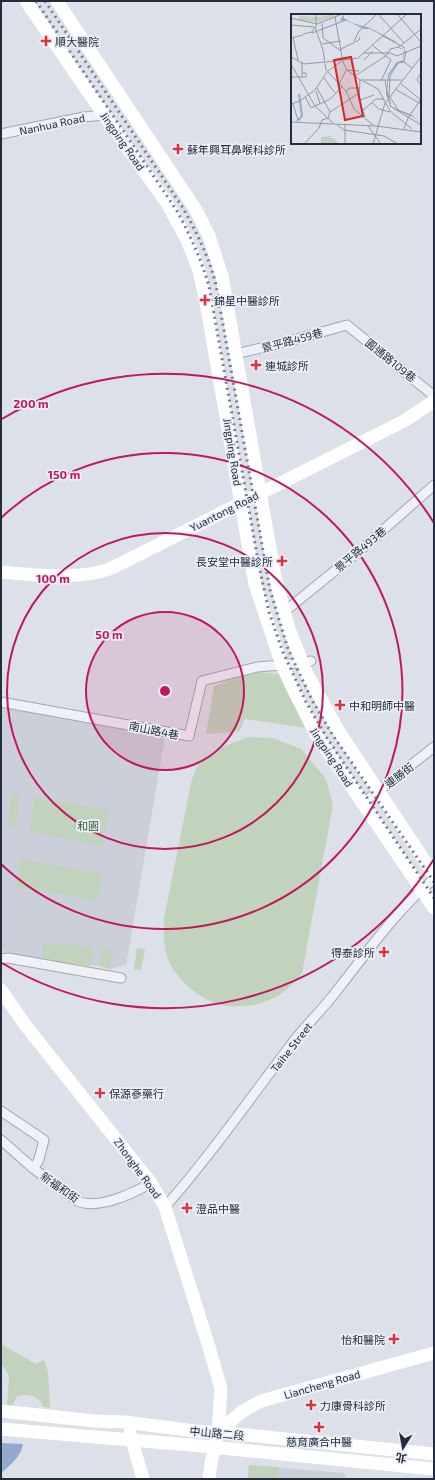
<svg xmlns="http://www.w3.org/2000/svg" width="435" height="1480" font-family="'Exo 2','Noto Sans TC',sans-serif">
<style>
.built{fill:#cacfda}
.green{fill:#c1d3bc}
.water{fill:#92abcd}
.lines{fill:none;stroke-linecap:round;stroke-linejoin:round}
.street-casing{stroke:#a1a7b2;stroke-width:11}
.street{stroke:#eff1f6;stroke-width:9}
.secondary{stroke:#fff;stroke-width:13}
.rail{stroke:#747e93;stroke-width:3;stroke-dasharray:2 4;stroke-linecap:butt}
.ring{fill:none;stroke:#c2185b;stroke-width:2}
.poi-dot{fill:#dd3142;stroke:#ebeff6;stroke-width:1.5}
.labels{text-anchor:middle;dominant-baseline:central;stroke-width:3.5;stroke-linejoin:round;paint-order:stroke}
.poi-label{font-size:11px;fill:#242d40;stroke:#ebeff6;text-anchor:start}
.street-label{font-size:11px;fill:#242d40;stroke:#ebeff6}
.park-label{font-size:11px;fill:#365d30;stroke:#ebeff6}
.inset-river{fill:none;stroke:#92abcd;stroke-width:2}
.inset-road{fill:none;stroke:#9298a5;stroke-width:1}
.view{fill:#d62828;fill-opacity:0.15;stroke:#d62828;stroke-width:2}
.inset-edge{fill:none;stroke:#242d40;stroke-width:2}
.centre{fill:#c2185b;stroke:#ebeff6;stroke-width:2}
.ring-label{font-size:12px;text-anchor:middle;font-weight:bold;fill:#c2185b;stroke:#ebeff6;stroke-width:3.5;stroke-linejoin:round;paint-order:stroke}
</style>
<rect width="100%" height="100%" fill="#dce0e8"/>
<g class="built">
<path d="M1 706 165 737 126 965 110 969 99 966 41 960 4 952 1 947Z"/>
<path d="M249 1465 344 1473 347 1479H248Z"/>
</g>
<g class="green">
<path d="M252 671 279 674 305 728 245 719 239 732 206 734 214 686Z"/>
<path d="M248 737 273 738 301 749 326 779 333 805 302 973C293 985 281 996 267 1001 256 1006 233 1008 221 1005 201 999 180 983 170 964 163 950 164 934 164 919L192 779 199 763 220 748Z"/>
<path d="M12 794 20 795 16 827H7Z"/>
<path d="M34 797 109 810 102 846 30 832Z"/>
<path d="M22 859 101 874 98 901 16 887Z"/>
<path d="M43 942 93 947 91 966 41 960Z"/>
<path d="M102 948 113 950 110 969 99 966Z"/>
<path d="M137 948 145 949 141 970 134 969Z"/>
<path d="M1 1344 36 1364 44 1360 48 1372 50 1408 43 1407C39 1396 29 1393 17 1396L14 1402 13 1406H7L9 1376 1 1363Z"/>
<path d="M249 1465 278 1467 277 1479H248Z"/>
</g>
<path class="water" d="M1 1443 23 1444C21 1457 10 1465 1 1473Z"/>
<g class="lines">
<defs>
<g id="street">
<path d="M1 134 84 117 104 115"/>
<path d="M236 354 297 339 347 325 434 396"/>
<path d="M284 612 364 547 434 485"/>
<path d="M1 702 189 736 202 681 257 667 282 665 311 661"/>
<path d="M363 803 434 747"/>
<path d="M1 959 8 958 121 978"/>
<path d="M1 1111 44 1140 39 1159 34 1169"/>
<path d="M1 1140 34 1169 77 1201C98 1210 132 1194 151 1183"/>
<path d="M165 1207C211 1155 251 1097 293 1042 306 1025 322 1010 335 993 366 954 395 911 434 879"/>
</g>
</defs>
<use href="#street" class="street-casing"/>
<use href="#street" class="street"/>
<g class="secondary">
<path d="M26 1 104 115 167 203 187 240 199 270 206 302 255 584 282 665 292 687 317 736 434 908"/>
<path d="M57 1 196 210 209 236 222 276 275 577 289 629 307 674 338 730 434 875"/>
<path d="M1 572C34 575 67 579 99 572 107 571 115 566 122 563L404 421 434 401"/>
<path d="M1 990 26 1026 151 1183 165 1207 209 1347 221 1389 218 1432 211 1463 209 1479"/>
<path d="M1 1411 95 1421 125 1422 203 1432H218L434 1454"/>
<path d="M1 1429 191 1445 434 1469"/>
<path d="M218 1432 243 1411 261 1401 434 1353"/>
<path d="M130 1433 143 1479"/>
</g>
<g class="rail">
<path d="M36 1 177 211C190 235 201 259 209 286L259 566 269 612 282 650 306 702 327 738 434 898"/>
<path d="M45 1 183 208C197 233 209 257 216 285L270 590 288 649 312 700 332 734 434 882"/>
</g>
</g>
<circle cx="165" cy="691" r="79" fill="#c2185b" fill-opacity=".12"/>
<g class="ring">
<circle cx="165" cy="691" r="79"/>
<circle cx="165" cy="691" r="158"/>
<path d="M1 518A238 238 0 1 1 1 864"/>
<path d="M434 859A317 317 0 0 1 2 963M2 419A317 317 0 0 1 434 523"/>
</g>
<g class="poi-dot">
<path d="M44 35h4v4h4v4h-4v4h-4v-4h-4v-4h4z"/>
<path d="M176 143h4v4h4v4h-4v4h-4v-4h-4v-4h4z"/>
<path d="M203 294h4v4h4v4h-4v4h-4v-4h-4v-4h4z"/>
<path d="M254 359h4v4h4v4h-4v4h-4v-4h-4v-4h4z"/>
<path d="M280 555h4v4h4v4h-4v4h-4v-4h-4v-4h4z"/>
<path d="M338 699h4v4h4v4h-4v4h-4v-4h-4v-4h4z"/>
<path d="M382 946h4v4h4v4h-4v4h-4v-4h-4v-4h4z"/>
<path d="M98 1087h4v4h4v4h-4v4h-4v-4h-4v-4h4z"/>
<path d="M185 1202h4v4h4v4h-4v4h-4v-4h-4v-4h4z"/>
<path d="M392 1333h4v4h4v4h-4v4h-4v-4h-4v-4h4z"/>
<path d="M309 1399h4v4h4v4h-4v4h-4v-4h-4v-4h4z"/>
<path d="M317 1421h4v4h4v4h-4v4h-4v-4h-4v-4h4z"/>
</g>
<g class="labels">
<g class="poi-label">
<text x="55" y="41">順大醫院</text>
<text x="187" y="149">蘇年興耳鼻喉科診所</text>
<text x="214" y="300">錦星中醫診所</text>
<text x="265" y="365">連城診所</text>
<text x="273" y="561" text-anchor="end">長安堂中醫診所</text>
<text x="349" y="705">中和明師中醫</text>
<text x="375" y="952" text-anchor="end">得泰診所</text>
<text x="109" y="1093">保源蔘藥行</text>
<text x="196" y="1208">澄品中醫</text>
<text x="385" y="1339" text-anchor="end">怡和醫院</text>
<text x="320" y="1405">力康骨科診所</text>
<text x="319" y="1441" text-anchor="middle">慈育廣合中醫</text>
</g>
<g class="street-label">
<text transform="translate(52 124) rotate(-12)">Nanhua Road</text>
<text transform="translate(123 141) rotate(55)">Jingping Road</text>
<text transform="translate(292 340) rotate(-15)">景平路459巷</text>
<text transform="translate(391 360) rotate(39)">圓通路109巷</text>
<text transform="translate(233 452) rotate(81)">Jingping Road</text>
<text transform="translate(224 511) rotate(-27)">Yuantong Road</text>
<text transform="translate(360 549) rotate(-40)">景平路493巷</text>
<text transform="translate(154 730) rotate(11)">南山路4巷</text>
<text transform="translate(332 757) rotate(57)">Jingping Road</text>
<text transform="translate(399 775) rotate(-38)">連勝街</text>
<text transform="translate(291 1047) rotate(-52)">Taihe Street</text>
<text transform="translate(138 1168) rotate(54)">Zhonghe Road</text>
<text transform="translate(60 1187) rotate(35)">新福和街</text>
<text transform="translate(322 1384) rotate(-16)">Liancheng Road</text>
<text transform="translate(217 1433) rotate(5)">中山路二段</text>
</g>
<g class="park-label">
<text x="88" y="825">和園</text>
</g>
</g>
<g transform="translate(291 14)">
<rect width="130" height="130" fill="#dce0e8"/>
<path d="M42 0 43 3 26 8 7 6 9 2 29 3ZM38 122 45 126 48 130H30V123Z" fill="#c1d3bc"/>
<path d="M52 1 53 4 61 9 79 14 104 27 109 34 114 35 112 48H108L98 61 96 78 102 94 121 101 130 110 122 103 103 95 95 81 97 60 106 48 112 46 113 35H109L105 29 79 15H73L54 6 49 7Z" fill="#92abcd"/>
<path class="inset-river" d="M6 107 11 102 8 80"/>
<path class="inset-road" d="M25 0V16L32 36 35 56 55 77 63 95 82 111M87 0 97 11M106 0 130 28M44 3 52 48 56 56 69 66H111M0 4 26 10 51 0M31 9 32 24 50 37M0 11 23 13M97 11 113 29M21 19 55 6M12 20 21 18 24 13M92 22 114 34M2 23 7 46M0 24 12 21M63 27 68 17 86 0M31 30 50 27M81 31 100 46 90 67M50 35 68 26 69 23M115 37 113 48 121 54M73 39H99L106 42 130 32M0 43 13 50 34 48M73 46 82 37M11 48V63M35 48 67 44 116 0M113 48 107 49 99 62 98 81 107 96 119 101M0 50 24 92 42 109M56 56 68 57M37 57 51 47M130 58 126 66 130 71M64 62 96 41 99 35 108 33 130 15M0 63H15V59H11M33 64 44 79M69 66 68 85 74 103M72 67 87 75 99 97 121 115M94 67 99 92 130 111M109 69 130 86M48 70 56 55M26 74 39 98M104 75 130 90M25 77 29 90M55 78 58 74H68M14 83 20 94 39 85 51 73M69 86 83 81M81 89 88 95 99 98M0 90 9 87 24 76 36 58M2 90 7 106M71 97 85 85H93M0 108 85 112 130 118M46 111 53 116 93 122 107 130M54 111V130M77 112 90 130M87 113 94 89 130 43M113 115 117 104 130 85M13 130 28 114 31 106 37 104 39 98 68 79M82 130 87 113"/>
<path class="view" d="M60 43 72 102 54 106 43 46Z"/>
<rect width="130" height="130" class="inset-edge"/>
</g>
<circle cx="165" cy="691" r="6" class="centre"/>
<g class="ring-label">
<text x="31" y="408">200 m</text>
<text x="64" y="479">150 m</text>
<text x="53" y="583">100 m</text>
<text x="109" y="639">50 m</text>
</g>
<rect width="435" height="1480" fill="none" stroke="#242d40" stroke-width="4"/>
<g transform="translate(403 1448) rotate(191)" stroke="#ebeff6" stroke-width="3" paint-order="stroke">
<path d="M0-3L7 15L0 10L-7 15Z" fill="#242d40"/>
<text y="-6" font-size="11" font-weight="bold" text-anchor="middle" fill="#242d40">北</text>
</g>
</svg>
